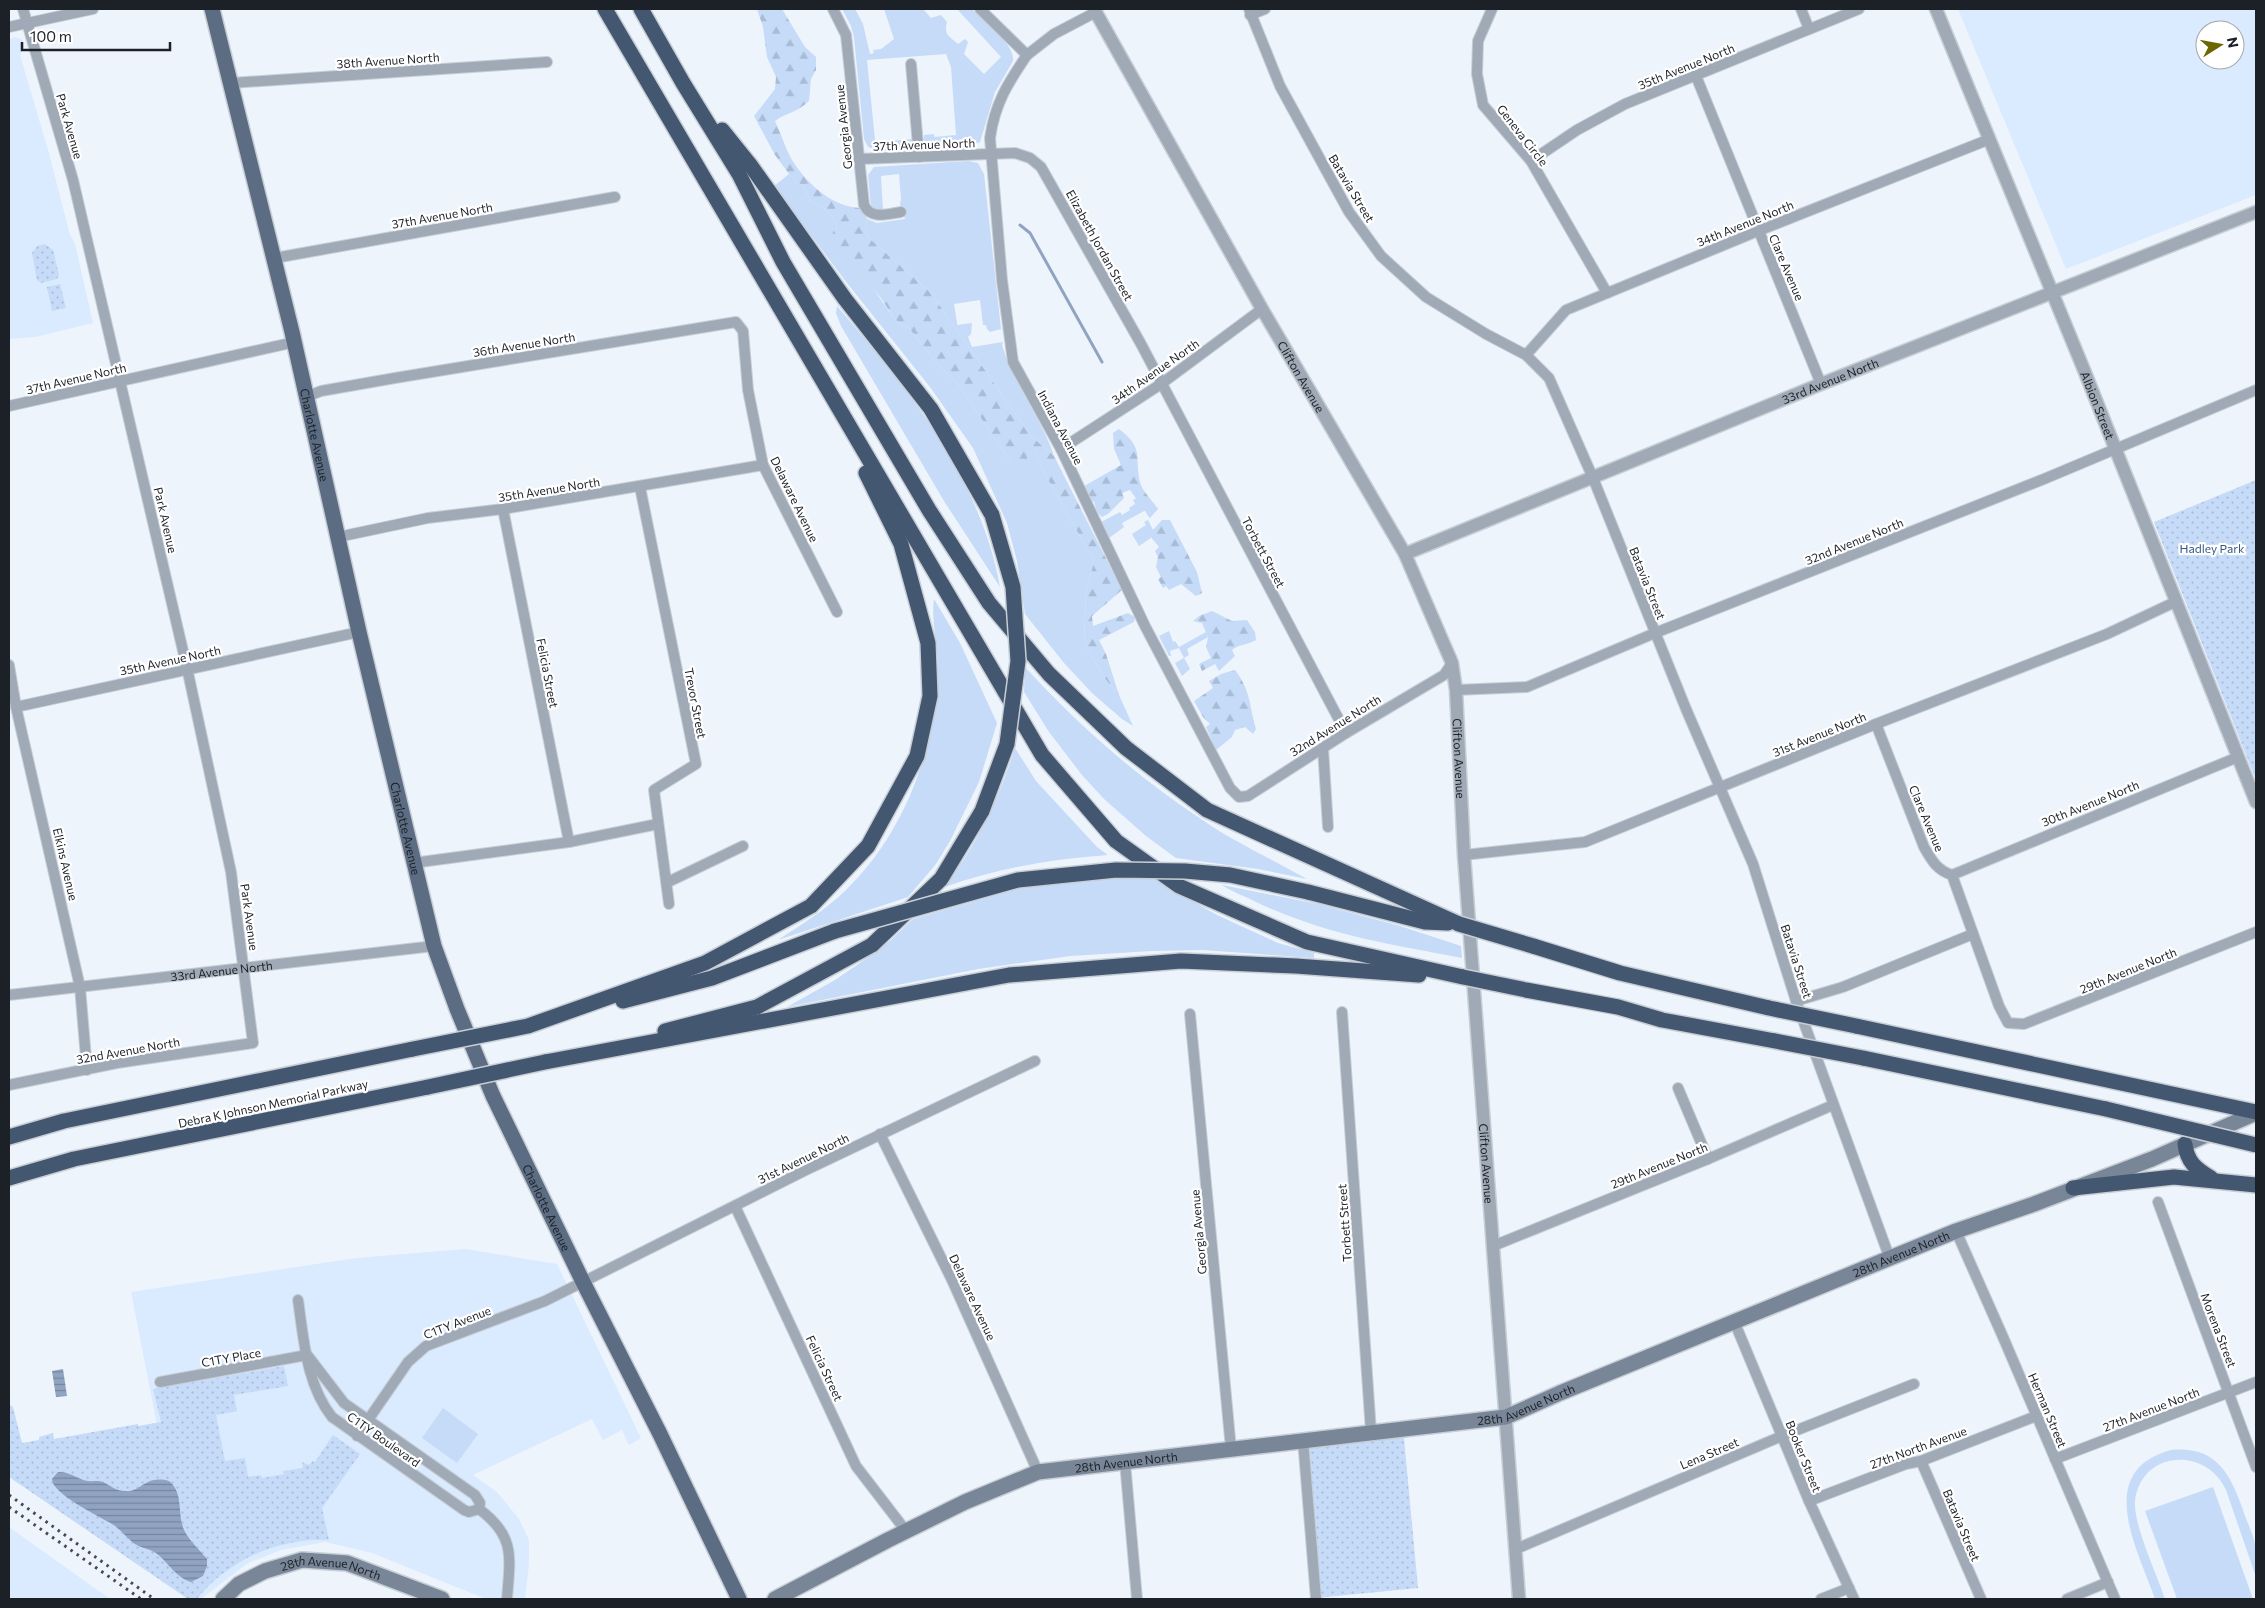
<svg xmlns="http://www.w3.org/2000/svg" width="2265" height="1608" font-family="Commissioner,sans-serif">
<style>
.built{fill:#daeaff;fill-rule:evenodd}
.green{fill:#c5dbf8}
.forest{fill:url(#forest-firs)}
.park{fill:url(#park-dots)}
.water{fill:url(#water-rules)}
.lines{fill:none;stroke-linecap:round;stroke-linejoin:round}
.stream{stroke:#90a4c1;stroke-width:3}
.minor-casing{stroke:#c8ced6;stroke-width:12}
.tertiary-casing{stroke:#c8ced6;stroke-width:15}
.secondary-casing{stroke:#c8ced6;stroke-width:18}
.primary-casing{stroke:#c8ced6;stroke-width:18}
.motorway-casing{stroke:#c8ced6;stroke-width:18}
.minor{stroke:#a0aab6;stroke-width:10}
.tertiary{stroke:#a0aab6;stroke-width:12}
.secondary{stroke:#788698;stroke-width:15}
.primary{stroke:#5c6d83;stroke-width:15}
.motorway{stroke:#445770;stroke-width:15}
.rail{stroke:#444950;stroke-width:3;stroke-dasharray:2.5 5;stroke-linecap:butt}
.motorway-bridge-casing{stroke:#c8ced6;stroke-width:18;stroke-linecap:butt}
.motorway-bridge{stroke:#445770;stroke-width:15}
.labels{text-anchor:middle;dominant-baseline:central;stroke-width:4.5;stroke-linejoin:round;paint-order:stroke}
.street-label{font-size:12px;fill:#1c2128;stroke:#fff}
.park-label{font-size:12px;fill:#385780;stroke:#fff}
</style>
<defs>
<pattern id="forest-firs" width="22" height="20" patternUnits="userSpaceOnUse" patternTransform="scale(1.25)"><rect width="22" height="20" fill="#c5dbf8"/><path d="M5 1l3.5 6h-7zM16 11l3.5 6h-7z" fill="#a9bcd5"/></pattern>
<pattern id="park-dots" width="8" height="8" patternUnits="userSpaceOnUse" patternTransform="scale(1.25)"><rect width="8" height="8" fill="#c5dbf8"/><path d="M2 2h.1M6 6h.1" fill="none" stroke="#a9bcd5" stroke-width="1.8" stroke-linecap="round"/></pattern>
<pattern id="water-rules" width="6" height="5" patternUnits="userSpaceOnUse" patternTransform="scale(1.25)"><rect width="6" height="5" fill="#90a4c1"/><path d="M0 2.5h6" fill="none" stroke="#75859d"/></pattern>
</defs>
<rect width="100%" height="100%" fill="#eef4fc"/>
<g class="built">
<path d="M1958 9H2256V195L2066 269ZM2205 30H2235V60H2205Z"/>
<path d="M16 37 22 40 24 46 20 55 48 150 70 235 75 244 93 323 35 337 9 339V39Z"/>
<path d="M465 1249 557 1264 641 1438 629 1445 622 1430 603 1440 592 1419 473 1475 497 1492 506 1503 519 1519 529 1540V1564L525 1599H486L372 1553 325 1542 281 1550 248 1563 201 1599H191L131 1292 356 1258Z"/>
<path d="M9 1527 110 1599H9Z"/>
</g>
<g class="green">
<path d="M842 9H855L863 24 870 54 874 53 873 50 881 49 894 39 884 9H923L931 18 941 15 947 22C944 35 948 35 958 44L965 39 968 42 964 54 984 74 1001 57 957 9H972C983 20 1016 45 1013 61L995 92 980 142 969 147 926 149 924 146V135L934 134V137L956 135 951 67 946 54 867 60 875 140 878 142 912 139V150L880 151 868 147 864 139 854 37 851 26Z"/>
<path d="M968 161 978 163 984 174 1001 329 990 332 987 329 986 325H983L980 300 954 304 957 323V325L972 323 971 334 968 337 972 347 1003 342 1002 345C1014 385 1041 417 1054 456L1031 436 931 293 870 239 865 232 867 219 877 223 905 219 900 204 901 199 899 174 881 176 883 210 875 211 871 207 868 175 874 167Z"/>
<path d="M789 174 804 188 811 201 824 208 834 219 837 225 834 232 893 317 901 325 909 328 935 361 958 384 1012 464 1035 450 1036 458 1094 561 1086 593 1084 643 1106 680 1119 695 1133 726 1122 719 1092 693 1064 663 1025 614 1017 561 1007 523 973 448 930 387 847 283 774 186Z"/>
<path d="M837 306C908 389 980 477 1000 587L944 501 841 326 836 313Z"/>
<path d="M1137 498 1146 510 1122 523 1124 527 1109 538 1101 522 1120 512 1122 515 1130 510 1129 508 1135 504 1133 500Z"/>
<path d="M1148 520 1153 530 1150 536 1151 538 1139 546 1132 534 1146 525 1144 522Z"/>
<path d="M934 599 960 643 997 723 979 782 950 841 936 864 908 897 778 940C801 925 825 910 845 891 904 834 936 749 938 668 938 645 931 622 934 599Z"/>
<path d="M1169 631 1173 642 1175 641 1179 647 1206 632 1208 637 1187 649 1189 655 1184 658 1190 669 1182 676 1175 663 1184 658 1179 648 1170 651 1171 656H1169L1159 636Z"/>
<path d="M1025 667C1078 725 1136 776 1201 819 1234 842 1272 859 1307 879L1258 869 1176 858 1146 836 1104 799 1082 775 1049 732 1024 692Z"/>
<path d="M1015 748 1036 781 1097 847 1108 855C1052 859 998 868 945 887 977 844 999 799 1015 748Z"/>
<path d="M1097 878H1152L1217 915 1278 943 1314 953V958L1203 950 1152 951 1070 956 978 969 787 1007 835 980 857 965 891 940 913 919 1018 889Z"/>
<path d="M1222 885 1318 904 1400 926 1461 946 1462 958C1388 944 1326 935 1256 902 1245 896 1232 892 1222 885Z"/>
<path d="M443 1408 478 1434 457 1463 422 1438Z"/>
<path d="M2171 1450C2216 1446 2230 1473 2243 1510 2247 1523 2255 1537 2256 1550 2257 1559 2256 1568 2256 1577L2226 1490C2206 1446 2141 1450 2135 1501 2133 1524 2157 1575 2165 1599H2155C2138 1550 2093 1471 2171 1450Z"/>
<path d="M2213 1487 2253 1599H2177L2145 1511Z"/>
</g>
<g class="forest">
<path d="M757 9H782L805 47 816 57V70L811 79 809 101C796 113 788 112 775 121 781 133 785 148 792 160 807 184 833 208 863 208L867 219 865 232 870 239 931 293 1031 436 1054 456 1122 590 1092 616 1093 626 1128 613 1135 617 1134 622 1099 640 1106 654 1119 695 1106 680 1084 643 1086 593 1094 561 1036 458 1035 451 1027 455V463L1021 466 1012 464 958 384 935 361 909 328 901 325 893 317 881 298 830 238 837 225 834 219 824 208 811 201 804 188 789 174 775 155 754 116 775 89 776 77 767 57 763 27Z"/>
<path d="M1119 429C1145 449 1134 456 1140 482 1142 491 1153 501 1158 509L1150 518 1130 490 1122 493 1124 498 1108 514 1102 517 1097 512 1094 501 1087 505 1079 489 1121 465 1114 449 1113 433Z"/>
<path d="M1162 520H1170L1197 572 1202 593 1196 596 1181 584 1169 590 1166 586 1163 588 1158 579 1161 577 1156 567 1158 557 1155 551 1159 547 1150 536 1151 532Z"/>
<path d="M1212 611 1232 621 1247 620 1255 632 1256 640C1248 645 1239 644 1232 650L1235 656 1219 671 1215 664 1202 671 1199 664 1211 658 1206 647 1208 637 1202 623 1193 621 1199 616Z"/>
<path d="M1235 670C1251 691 1249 705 1256 729L1253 734 1245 727 1235 730 1232 737 1216 750 1206 727 1210 724 1203 717 1194 701 1213 688 1209 681 1221 674Z"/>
</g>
<g class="park">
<path d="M45 244 53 250 59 275 57 279 41 283 37 280 32 253 37 246Z"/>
<path d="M60 284 66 308 52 311 47 287Z"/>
<path d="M2256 480V780L2154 522Z"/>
<path d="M284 1366 288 1386 234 1395 237 1411 216 1415 225 1461 245 1458 248 1477 261 1475 262 1478 284 1474 283 1471 303 1468 302 1462 309 1465 313 1461 315 1462 333 1435 360 1454 322 1508 329 1540C280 1537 228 1560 197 1599H188L9 1477V1404L13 1407 22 1443 39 1440V1437L53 1433 54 1439 138 1424V1426L161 1422 153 1389Z"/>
<path d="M1403 1428 1418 1588 1316 1598 1303 1440Z"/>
</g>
<g class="water">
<path d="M63 1369 67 1396 56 1397 52 1371Z"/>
<path d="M58 1472C70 1471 76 1479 88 1481 93 1482 98 1480 103 1482 111 1486 116 1491 125 1491 141 1493 145 1474 169 1481 184 1493 177 1514 184 1530 190 1542 199 1549 207 1559V1566L203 1576 191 1582C175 1577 169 1563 156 1553 150 1549 141 1548 135 1544 126 1538 121 1529 112 1524 99 1516 52 1494 52 1479Z"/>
</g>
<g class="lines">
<path class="stream" d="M1020 225 1030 233 1102 362"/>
<defs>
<g id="minor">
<path d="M833 9 846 35 864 205C871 220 887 214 901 212"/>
<path d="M980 9 1027 55 1054 34 1096 12"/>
<path d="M1249 9 1280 86 1349 212 1381 256 1426 297 1486 334 1526 355 1549 378 1593 478 1686 709 1753 864 1796 1001 1890 1259"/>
<path d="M1492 9 1478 41 1477 74 1483 105 1531 161 1607 293"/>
<path d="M1801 9 1809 29"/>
<path d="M1250 15 1265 9"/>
<path d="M9 27 93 9"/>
<path d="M1027 55C1008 83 995 103 990 138L1002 280 1013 362 1061 449 1145 626 1230 788 1239 797 1248 796 1346 733 1444 675 1452 663"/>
<path d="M911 64 919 157"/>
<path d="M1696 76 1821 384"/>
<path d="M231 83 547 62"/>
<path d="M859 159 1015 153 1030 158 1041 167 1141 344 1346 733"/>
<path d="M1531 161 1577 130 1625 104 1859 9"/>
<path d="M275 258 615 197"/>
<path d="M1526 355 1566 310 1758 231 1990 139"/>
<path d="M306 397 321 391 395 378 736 322 743 331 748 390 763 465 837 612"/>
<path d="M9 406 295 342"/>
<path d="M1061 449 1161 384 1262 309"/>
<path d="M640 487 696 764 654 790 669 904"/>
<path d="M503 509 569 842"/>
<path d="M338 537 428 518 503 509 763 465"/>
<path d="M9 665 16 707 80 987 87 1070"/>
<path d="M1456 690 1527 687 1655 633 2044 479 2256 390"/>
<path d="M16 707 359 632"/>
<path d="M1876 724 1924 847C1932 861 1937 870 1952 875L1999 1006 2008 1023 2024 1024 2256 932"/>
<path d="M1323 748 1328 827"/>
<path d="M1464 855 1585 842 1876 724 2107 634 2175 602"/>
<path d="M413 863 569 842 658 824"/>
<path d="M1952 875 2238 757"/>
<path d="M668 882 743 846"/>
<path id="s1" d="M9 995 434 946"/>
<path d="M1796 1001 1843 987 1973 934"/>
<path d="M1342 1012 1371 1432"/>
<path d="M1190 1014 1231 1449"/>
<path d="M9 1085 117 1063 253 1043 231 872 187 668 73 180 23 9"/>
<path d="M1678 1088 1708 1159"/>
<path d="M880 1134 952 1280 1038 1472"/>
<path d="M2158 1202 2256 1467"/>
<path d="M735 1206 856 1466 906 1531"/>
<path d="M1956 1231 2003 1337 2115 1599"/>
<path d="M1493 1246 1708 1159 1833 1105"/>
<path d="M298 1300C304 1340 306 1384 332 1417L464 1510 469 1512 479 1509"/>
<path d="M1734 1321 1809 1501 1854 1599"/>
<path d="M308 1356 344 1403 475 1495 480 1503 479 1509"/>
<path d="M160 1382 307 1355"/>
<path d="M357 1436 408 1362 426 1346 545 1301 806 1170 1035 1061"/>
<path d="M1303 1440 1316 1599"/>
<path d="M2055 1459 2256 1382"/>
<path d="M1921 1461 1981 1599"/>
<path d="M1125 1462 1137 1599"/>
<path d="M1809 1501 1906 1464 1921 1461 2036 1416"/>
<path d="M479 1509C516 1536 510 1558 507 1599"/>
<path d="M1516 1549 1782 1436 1914 1384"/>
<path d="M1821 1599 1849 1588"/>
<path d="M2067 1599 2108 1582"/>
</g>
<g id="tertiary">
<path id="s2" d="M1094 9 1262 309 1405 554 1452 663 1456 690 1464 855 1519 1599"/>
<path id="s3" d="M1936 9 2084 370 2256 802"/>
<path id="s4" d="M1405 554 1821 384 2256 212"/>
</g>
<g id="secondary">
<path id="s5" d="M223 1599 239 1584 265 1571 302 1560 347 1563 442 1599"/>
<path id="s6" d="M775 1599 888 1540 965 1502 1038 1472 1506 1417 1560 1393 1956 1231 2034 1204 2152 1159 2256 1113"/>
</g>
<g id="primary">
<path id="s7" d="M212 9 292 332 359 632 434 946 457 1009 493 1096 583 1282 660 1434 739 1599"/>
</g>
<g id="motorway">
<path d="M605 9 1042 755 1116 841 1179 886 1307 942 1463 977"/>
<path d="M641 9 683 83 739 174 783 262 929 510 989 603 1049 674 1126 748 1207 810 1459 924"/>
<path d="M722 130 751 166 845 299 931 409 992 515"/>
<path d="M1308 892 1425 922 1448 923"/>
<path d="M1533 946 1620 973 1769 1008"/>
<path d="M1526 990 1618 1007 1662 1020 1775 1041"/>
<path d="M623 1001 712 978 835 931"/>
<path d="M528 1026 705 963 811 906 868 846 917 756 930 696 928 643 901 544 866 473"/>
<path d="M1856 1026 2256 1112"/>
<path d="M665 1031 757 1007 872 945 941 879 982 811"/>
<path d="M1863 1058 2106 1109"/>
<path d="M545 1062 1009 975 1181 961 1296 966 1419 975"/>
<path d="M9 1137 64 1121 413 1049"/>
<path d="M2185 1144C2187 1162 2196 1169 2211 1178"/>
<path d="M9 1178 74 1159 428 1087"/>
<path d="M2073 1188 2174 1177 2256 1185"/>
</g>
</defs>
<use href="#minor" class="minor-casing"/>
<use href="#tertiary" class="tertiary-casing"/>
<use href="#secondary" class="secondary-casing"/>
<use href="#primary" class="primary-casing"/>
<use href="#motorway" class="motorway-casing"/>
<use href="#minor" class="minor"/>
<use href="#tertiary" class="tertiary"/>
<use href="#secondary" class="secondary"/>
<use href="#primary" class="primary"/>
<use href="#motorway" class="motorway"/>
<g class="rail">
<path d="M9 1495 154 1599"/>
<path d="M9 1507 141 1599"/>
</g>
<defs>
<g id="motorway-bridge">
<path d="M982 811 1007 744 1018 661 1013 587 992 515"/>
<path d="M1459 924 1533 946"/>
<path d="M835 931 1018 880 1116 870 1185 871 1230 875 1308 892"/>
<path d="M1463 977 1526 990"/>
<path d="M1769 1008 1856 1026"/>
<path d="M1775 1041 1863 1058"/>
<path d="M413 1049 528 1026"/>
<path d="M428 1087 545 1062"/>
<path d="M2106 1109 2256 1145"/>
</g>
</defs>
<use href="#motorway-bridge" class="motorway-bridge-casing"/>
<use href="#motorway-bridge" class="motorway-bridge"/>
</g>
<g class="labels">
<g class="street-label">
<text transform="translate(388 60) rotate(-4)">38th Avenue North</text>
<text transform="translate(1686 66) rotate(-22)">35th Avenue North</text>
<text transform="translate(70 126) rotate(74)">Park Avenue</text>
<text transform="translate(843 127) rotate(-96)">Georgia Avenue</text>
<text transform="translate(1523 135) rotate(52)">Geneva Circle</text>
<text transform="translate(924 144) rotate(-2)">37th Avenue North</text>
<text transform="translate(1352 188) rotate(59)">Batavia Street</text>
<text transform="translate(442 215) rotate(-10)">37th Avenue North</text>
<text transform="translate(1745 223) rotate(-22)">34th Avenue North</text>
<text transform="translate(1100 245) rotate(61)">Elizabeth Jordan Street</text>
<text transform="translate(1787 267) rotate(67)">Clare Avenue</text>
<text transform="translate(524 344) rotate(-9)">36th Avenue North</text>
<text transform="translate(1155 371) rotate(-35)">34th Avenue North</text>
<text stroke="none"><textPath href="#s2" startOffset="422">Clifton Avenue</textPath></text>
<text transform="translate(76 378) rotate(-13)">37th Avenue North</text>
<text stroke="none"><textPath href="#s4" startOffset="459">33rd Avenue North</textPath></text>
<text stroke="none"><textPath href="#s3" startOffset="428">Albion Street</textPath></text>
<text transform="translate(1061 427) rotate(62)">Indiana Avenue</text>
<text stroke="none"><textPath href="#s7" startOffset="438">Charlotte Avenue</textPath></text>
<text transform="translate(549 489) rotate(-9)">35th Avenue North</text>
<text transform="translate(795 499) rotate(64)">Delaware Avenue</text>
<text transform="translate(166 520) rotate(77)">Park Avenue</text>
<text transform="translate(1854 541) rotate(-22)">32nd Avenue North</text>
<text transform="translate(1264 552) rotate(62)">Torbett Street</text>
<text transform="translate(1648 583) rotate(68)">Batavia Street</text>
<text transform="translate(170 660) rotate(-12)">35th Avenue North</text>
<text transform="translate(548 673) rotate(79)">Felicia Street</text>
<text transform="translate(696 703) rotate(79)">Trevor Street</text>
<text transform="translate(1335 725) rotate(-32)">32nd Avenue North</text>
<text transform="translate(1819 734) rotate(-22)">31st Avenue North</text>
<text stroke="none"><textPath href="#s2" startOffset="842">Clifton Avenue</textPath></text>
<text transform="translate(2090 803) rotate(-22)">30th Avenue North</text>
<text transform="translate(1927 818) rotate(67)">Clare Avenue</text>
<text stroke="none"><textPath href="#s7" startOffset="842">Charlotte Avenue</textPath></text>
<text transform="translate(66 864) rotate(77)">Elkins Avenue</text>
<text transform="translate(250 917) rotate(82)">Park Avenue</text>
<text transform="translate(1797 961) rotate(72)">Batavia Street</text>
<text stroke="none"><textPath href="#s1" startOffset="214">33rd Avenue North</textPath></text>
<text transform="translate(2128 970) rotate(-22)">29th Avenue North</text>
<text transform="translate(128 1050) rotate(-10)">32nd Avenue North</text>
<text transform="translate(273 1103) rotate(-12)">Debra K Johnson Memorial Parkway</text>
<text transform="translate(803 1158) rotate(-26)">31st Avenue North</text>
<text stroke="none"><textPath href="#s2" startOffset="1248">Clifton Avenue</textPath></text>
<text transform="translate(1659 1165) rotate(-22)">29th Avenue North</text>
<text stroke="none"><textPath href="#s7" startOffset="1248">Charlotte Avenue</textPath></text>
<text transform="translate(1344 1223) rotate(-94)">Torbett Street</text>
<text transform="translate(1198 1232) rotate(-95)">Georgia Avenue</text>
<text stroke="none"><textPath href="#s6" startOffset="1191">28th Avenue North</textPath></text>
<text transform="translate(973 1297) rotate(65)">Delaware Avenue</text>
<text transform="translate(457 1322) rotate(-21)">C1TY Avenue</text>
<text transform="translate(2219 1330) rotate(69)">Morena Street</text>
<text transform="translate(231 1357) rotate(-10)">C1TY Place</text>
<text transform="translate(825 1368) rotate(65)">Felicia Street</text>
<text stroke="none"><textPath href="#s6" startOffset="786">28th Avenue North</textPath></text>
<text transform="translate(2151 1409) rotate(-21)">27th Avenue North</text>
<text transform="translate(2048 1410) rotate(67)">Herman Street</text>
<text transform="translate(384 1439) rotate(35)">C1TY Boulevard</text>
<text transform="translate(1918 1447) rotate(-20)">27th North Avenue</text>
<text transform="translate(1709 1453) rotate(-23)">Lena Street</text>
<text transform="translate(1804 1456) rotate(68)">Booker Street</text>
<text stroke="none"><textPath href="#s6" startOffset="381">28th Avenue North</textPath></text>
<text transform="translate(1962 1525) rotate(67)">Batavia Street</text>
<text stroke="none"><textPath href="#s5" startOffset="119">28th Avenue North</textPath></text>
</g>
<g class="park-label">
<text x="2212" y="548">Hadley Park</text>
</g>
</g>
<rect width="2265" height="1608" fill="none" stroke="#1c2128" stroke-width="20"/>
<g transform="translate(2220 45) rotate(79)"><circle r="24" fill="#ffffff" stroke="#a4a6a9"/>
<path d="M0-4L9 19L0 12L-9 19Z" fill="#6c6700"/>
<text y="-8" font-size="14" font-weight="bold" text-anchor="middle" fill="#1c2128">N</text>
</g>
<path d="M22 42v8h148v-8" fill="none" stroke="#1c2128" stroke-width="2.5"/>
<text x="30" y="42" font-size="15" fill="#1c2128" stroke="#ffffff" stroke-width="4" paint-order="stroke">100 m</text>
</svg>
